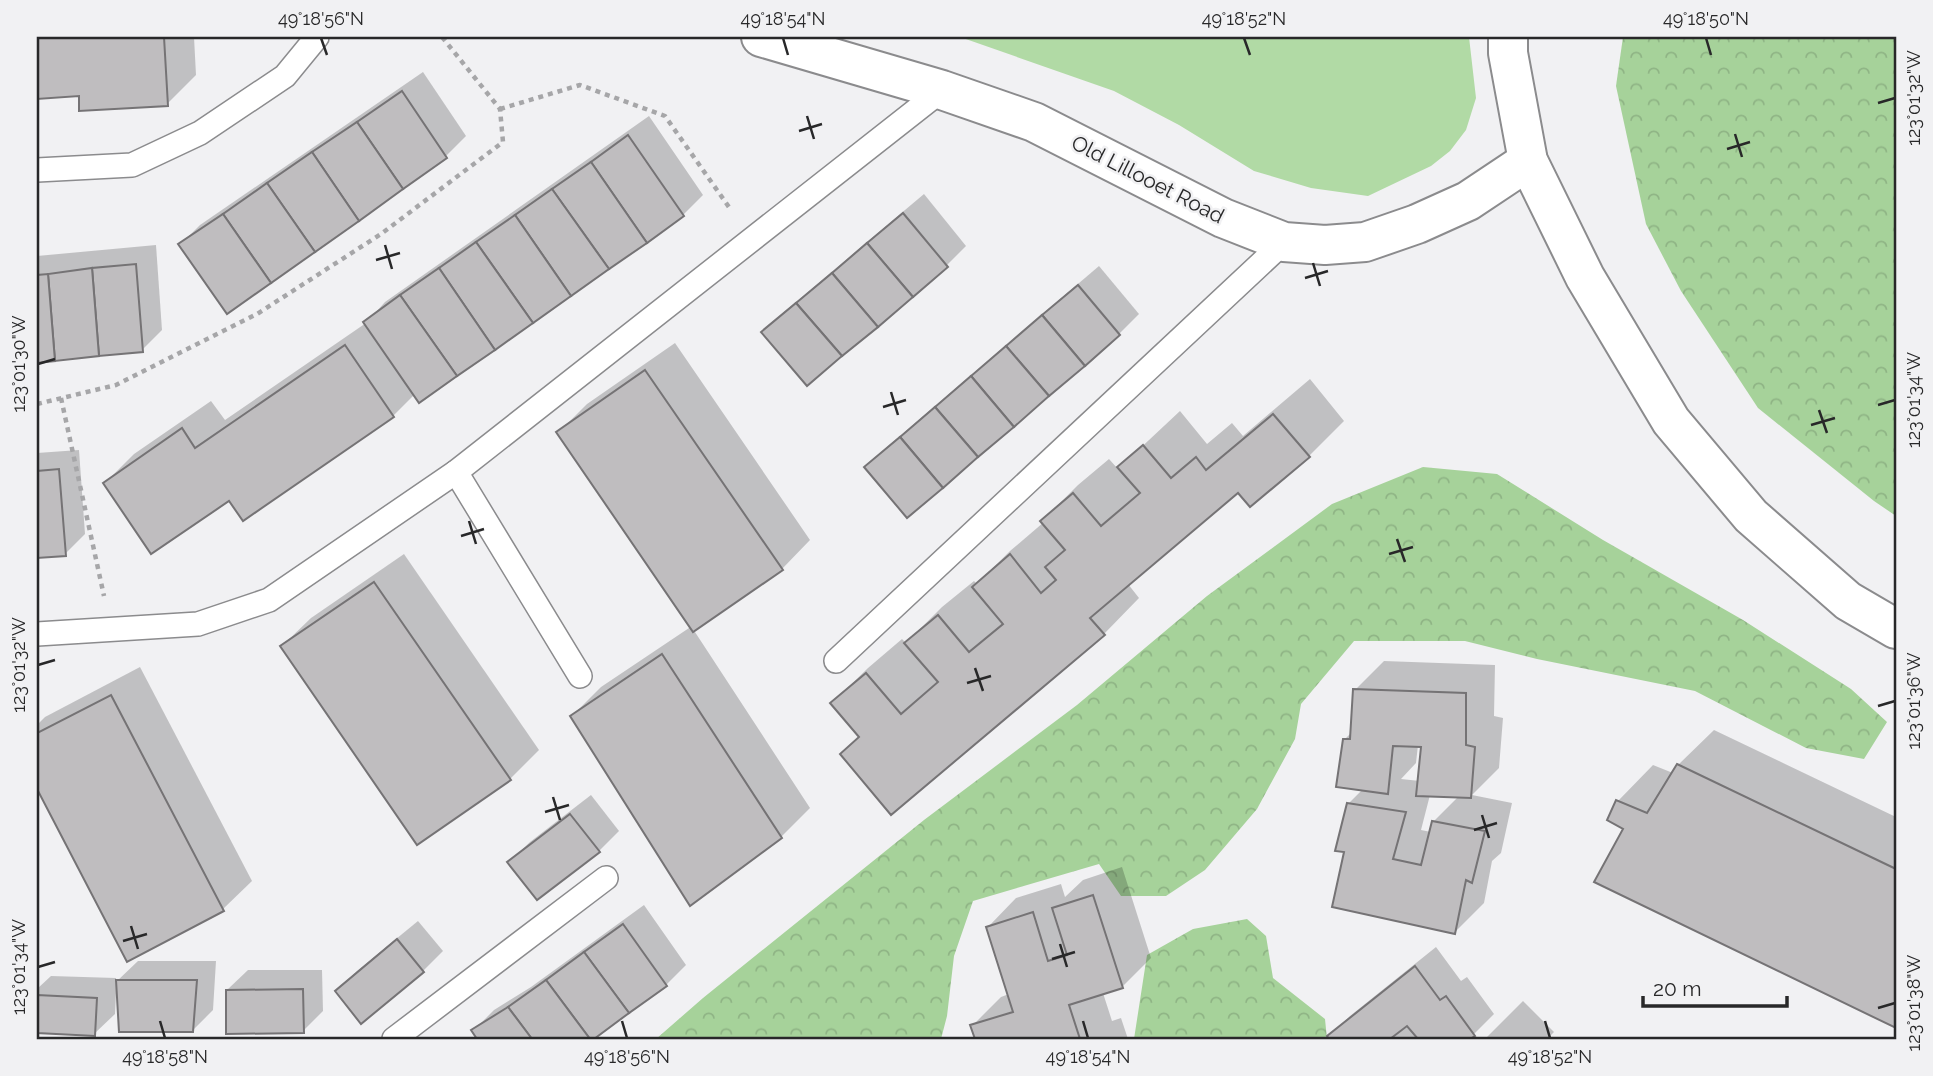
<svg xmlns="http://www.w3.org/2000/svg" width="1933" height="1076" font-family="Raleway,sans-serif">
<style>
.grass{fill:#b1daa5}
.forest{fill:url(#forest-crowns)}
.shadow{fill:#0003;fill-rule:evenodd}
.building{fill:#bfbdbf;stroke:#757375;stroke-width:2}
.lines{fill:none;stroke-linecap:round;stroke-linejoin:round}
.service-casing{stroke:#8b8b8d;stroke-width:26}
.minor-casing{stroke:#8b8b8d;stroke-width:42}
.path{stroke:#a6a6a8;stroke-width:4.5;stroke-dasharray:5 5;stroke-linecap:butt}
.service{stroke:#fff;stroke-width:23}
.minor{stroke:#fff;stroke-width:38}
.ticks{fill:none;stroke:#282829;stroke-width:2.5}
.labels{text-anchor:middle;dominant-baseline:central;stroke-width:5;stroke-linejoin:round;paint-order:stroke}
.street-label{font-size:21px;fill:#282829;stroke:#f1f1f3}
.neatline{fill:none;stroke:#282829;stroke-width:2.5}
.ticks-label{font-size:18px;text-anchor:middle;fill:#282829}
</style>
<defs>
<pattern id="forest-crowns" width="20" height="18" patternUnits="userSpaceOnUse" patternTransform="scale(1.75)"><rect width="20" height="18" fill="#a6d29a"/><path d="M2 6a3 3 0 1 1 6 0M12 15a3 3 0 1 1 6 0" fill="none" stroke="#8fb485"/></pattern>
</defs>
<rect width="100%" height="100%" fill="#f1f1f3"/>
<path class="grass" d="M960 37H1469L1476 98 1466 130 1450 151 1431 166 1368 196 1311 188 1254 171 1179 125 1114 91Z"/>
<g class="forest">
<path d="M1623 37H1896V516L1874 501 1758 408 1681 291 1646 224 1616 86Z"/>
<path d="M1423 467 1497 474 1603 540 1743 620 1851 689 1887 722 1864 759 1806 748 1695 691 1537 659 1465 641H1354L1301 704 1295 739 1257 809 1205 870 1166 896H1121L1099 864 973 901 954 956 947 1016 941 1039H656L703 998 924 820 1077 705 1207 596 1332 504Z"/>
<path d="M1247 919 1266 936 1273 978 1325 1019 1327 1039H1134L1147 955 1193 929Z"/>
</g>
<g class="shadow">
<path d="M37 37H194L196 75 167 104 80 94 37 97Z"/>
<path d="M423 72 466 136 446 156 228 311 180 245 200 225Z"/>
<path d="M649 116 703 195 683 215 420 400 415 394 393 416 230 499 105 483 134 454 211 401 225 420 366 323 385 302Z"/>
<path d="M924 194 966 246 946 266 764 332 784 312Z"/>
<path d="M156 245 162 330 142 350 37 360V256Z"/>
<path d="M1099 266 1139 314 1119 334 866 467 887 447Z"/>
<path d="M675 343 810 540 782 569 693 629 810 808 781 837 572 716 601 687 692 626 558 433 587 404Z"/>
<path d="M1310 379 1344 421 1309 456 1239 491 1128 584 1139 598 1104 634 842 754 860 736 832 703 868 668 902 639 906 643 942 607 974 581 977 584 1010 551 1044 522 1042 521 1078 485 1109 459 1118 469 1180 411 1207 444 1232 423 1243 436Z"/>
<path d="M79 450 85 534 65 554 37 556V453Z"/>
<path d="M404 554 539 750 510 779 282 646 311 618Z"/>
<path d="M1384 661 1495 665 1494 716 1503 718 1499 768 1472 795 1512 803 1501 853 1492 861 1484 903 1455 932 1346 850 1348 804 1363 789 1344 740 1352 732 1355 690ZM1418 745H1423L1420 781 1401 779 1416 763ZM1430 795 1459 796 1433 822 1431 832 1421 830Z"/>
<path d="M140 667 252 881 223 909 128 960 37 785V725L45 717Z"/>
<path d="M1714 730 1896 817V1026L1596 881 1625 828 1609 820 1618 801 1653 765 1673 773 1678 765Z"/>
<path d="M591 795 619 831 599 851 509 862 530 842Z"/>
<path d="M1122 867 1151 958 1122 987 1103 993 1112 1021 1121 1018 1128 1039H976L972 1026 1001 997 1009 994 988 927 1016 898 1061 884 1065 897 1083 880Z"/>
<path d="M644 905 686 965 666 985 592 1039H473L477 1036 474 1030 494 1010 531 987Z"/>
<path d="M418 921 443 951 423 971 337 991 357 971Z"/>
<path d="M1436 947 1461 981 1467 977 1494 1014 1474 1034 1467 1039H1332L1329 1036 1350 1016Z"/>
<path d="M138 961H216L213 1010 192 1031 116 993 115 1014 94 1034 37 1031V989L51 976 116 978V982Z"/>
<path d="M248 970H322L323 1011 303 1031 227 990Z"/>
<path d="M1523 1001 1554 1032 1548 1038 1549 1039H1485Z"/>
</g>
<g class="building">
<path d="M37 37H164L168 106 79 111V96L37 99Z"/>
<path d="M402 91 447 158 403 189 357 122Z"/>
<path d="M357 122 403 189 359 221 312 152Z"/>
<path d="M628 135 684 216 647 243 591 162Z"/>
<path d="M312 152 359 221 315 252 267 183Z"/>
<path d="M591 162 647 243 609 269 552 189Z"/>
<path d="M267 183 315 252 271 283 223 214Z"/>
<path d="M552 189 609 269 571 296 515 215Z"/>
<path d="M903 213 948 267 913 297 867 243Z"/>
<path d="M223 214 271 283 227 314 178 244Z"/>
<path d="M515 215 571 296 533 323 476 242Z"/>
<path d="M476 242 533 323 495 350 439 268Z"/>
<path d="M867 243 913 297 878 327 832 273Z"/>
<path d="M136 264 143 352 99 356 92 268Z"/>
<path d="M92 268 99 356 55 361 48 274Z"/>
<path d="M439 268 495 350 457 376 400 295Z"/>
<path d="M832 273 878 327 842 356 796 303Z"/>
<path d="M48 274 55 361 37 363V275Z"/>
<path d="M1078 285 1120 335 1085 366 1042 315Z"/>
<path d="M400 295 457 376 419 403 363 322Z"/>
<path d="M796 303 842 356 807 386 761 332Z"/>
<path d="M1042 315 1085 366 1049 396 1006 346Z"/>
<path d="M345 345 394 417 243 521 229 501 151 554 103 483 182 428 195 448Z"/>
<path d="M1006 346 1049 396 1014 427 971 376Z"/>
<path d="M645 370 783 570 693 632 556 432Z"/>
<path d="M971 376 1014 427 978 457 935 407Z"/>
<path d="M935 407 978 457 943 488 900 437Z"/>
<path d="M1273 414 1310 457 1250 507 1238 493 1090 618 1105 635 891 815 840 754 859 737 830 703 866 673 901 714 938 682 904 643 938 615 969 652 1003 624 972 587 1010 554 1041 593 1056 580 1045 567 1065 550 1040 521 1073 493 1101 526 1140 493 1117 467 1143 445 1171 478 1196 457 1206 470Z"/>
<path d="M900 437 943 488 907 518 864 467Z"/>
<path d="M59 469 66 556 37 558V471Z"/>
<path d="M374 582 511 780 417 845 280 646Z"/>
<path d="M662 654 782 838 690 906 570 716Z"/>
<path d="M1353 689 1466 693V745L1475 747 1471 798 1416 796 1421 747 1393 746 1388 794 1336 787 1343 739H1350Z"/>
<path d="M111 695 224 911 127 962 37 789V733Z"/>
<path d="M1677 764 1896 869V1028L1594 882 1623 829 1607 820 1616 800 1647 813Z"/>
<path d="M1347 803 1406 812 1393 859 1421 865 1432 821 1485 831 1472 883 1466 880 1455 934 1332 907 1344 852 1335 851Z"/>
<path d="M570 814 600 852 537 900 507 862Z"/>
<path d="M1093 895 1123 988 1069 1005 1080 1039H975L970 1025 1013 1012 986 927 1033 912 1048 961 1067 955 1052 908Z"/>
<path d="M623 924 667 986 629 1013 584 952Z"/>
<path d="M397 939 424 972 361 1024 335 991Z"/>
<path d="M584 952 629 1013 594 1039H590L546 980Z"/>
<path d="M1415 966 1440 1000 1446 996 1475 1036 1470 1039H1418L1407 1026 1390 1039H1329L1327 1036Z"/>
<path d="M116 980H197L193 1032H119Z"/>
<path d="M546 980 590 1039H532L508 1007Z"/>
<path d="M303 989 304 1033 226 1034V990Z"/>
<path d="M37 995 97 998 95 1036 37 1033Z"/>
<path d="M508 1007 532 1039H477L471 1030Z"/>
</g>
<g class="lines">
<defs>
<g id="service">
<path d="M37 170 132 165 200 133 285 76 317 37"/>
<path d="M456 472 580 676"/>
<path d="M37 634 198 624 269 600 456 472 942 90"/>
<path d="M836 661 1284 242"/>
<path d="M394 1039 606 878"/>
</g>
<g id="minor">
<path d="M761 37 942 90 1034 122 1223 218 1284 242 1325 245 1365 242 1417 224 1468 201 1528 161"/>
<path d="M1508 37V53L1528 161 1585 277 1671 421 1751 516 1848 601 1896 629"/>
</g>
</defs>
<use href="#service" class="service-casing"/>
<use href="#minor" class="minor-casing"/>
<g class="path">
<path d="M500 109 580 85 665 116 731 210"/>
<path d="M61 398 104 596"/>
<path d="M37 404 116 385 257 314 381 234 503 142 500 109 442 37"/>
</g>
<use href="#service" class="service"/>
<use href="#minor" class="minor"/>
</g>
<path class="ticks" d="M321 38 327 55M783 38 788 55M1244 38 1250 55M1706 38 1711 55M1878 103 1895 98M807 116 814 139M799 131 822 124M1735 134 1742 157M1727 149 1750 142M385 245 392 269M376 260 400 253M1313 263 1320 286M1305 278 1328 271M38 364 55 359M891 392 898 415M1878 405 1895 400M883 407 906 400M1819 410 1827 433M1811 425 1835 418M469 521 476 544M461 536 484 529M1397 539 1405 562M1389 554 1413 547M38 665 55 660M975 668 983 691M967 683 991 676M1878 706 1895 701M553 797 560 820M545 812 569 805M1482 815 1489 838M1474 830 1497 823M131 926 138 949M123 941 147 934M1060 944 1067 967M1052 959 1075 952M38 967 55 962M1878 1008 1895 1003M160 1021 165 1038M622 1021 627 1038M1083 1021 1088 1038M1545 1021 1550 1038"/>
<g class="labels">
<g class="street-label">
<text transform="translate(1148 179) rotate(27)">Old Lillooet Road</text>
</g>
</g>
<rect width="1933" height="1076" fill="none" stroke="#f1f1f3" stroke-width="77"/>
<path d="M1643 996v10h144v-10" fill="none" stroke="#282829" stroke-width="3.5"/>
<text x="1653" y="996" font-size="21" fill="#282829" stroke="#f1f1f3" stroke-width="5" paint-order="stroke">20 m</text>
<rect x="38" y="38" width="1857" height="1000" class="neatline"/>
<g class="ticks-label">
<text x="321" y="25">49°18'56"N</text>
<text x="783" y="25">49°18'54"N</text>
<text x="1244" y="25">49°18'52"N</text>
<text x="1706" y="25">49°18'50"N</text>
<text transform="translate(1914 98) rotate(-90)" y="6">123°01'32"W</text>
<text transform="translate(19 364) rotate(-90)" y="6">123°01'30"W</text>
<text transform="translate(1914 400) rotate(-90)" y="6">123°01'34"W</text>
<text transform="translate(19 665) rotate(-90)" y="6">123°01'32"W</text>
<text transform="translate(1914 701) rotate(-90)" y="6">123°01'36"W</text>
<text transform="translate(19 967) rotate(-90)" y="6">123°01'34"W</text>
<text transform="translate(1914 1003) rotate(-90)" y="6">123°01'38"W</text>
<text x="165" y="1063">49°18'58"N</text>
<text x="627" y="1063">49°18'56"N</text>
<text x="1088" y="1063">49°18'54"N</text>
<text x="1550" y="1063">49°18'52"N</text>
</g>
</svg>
